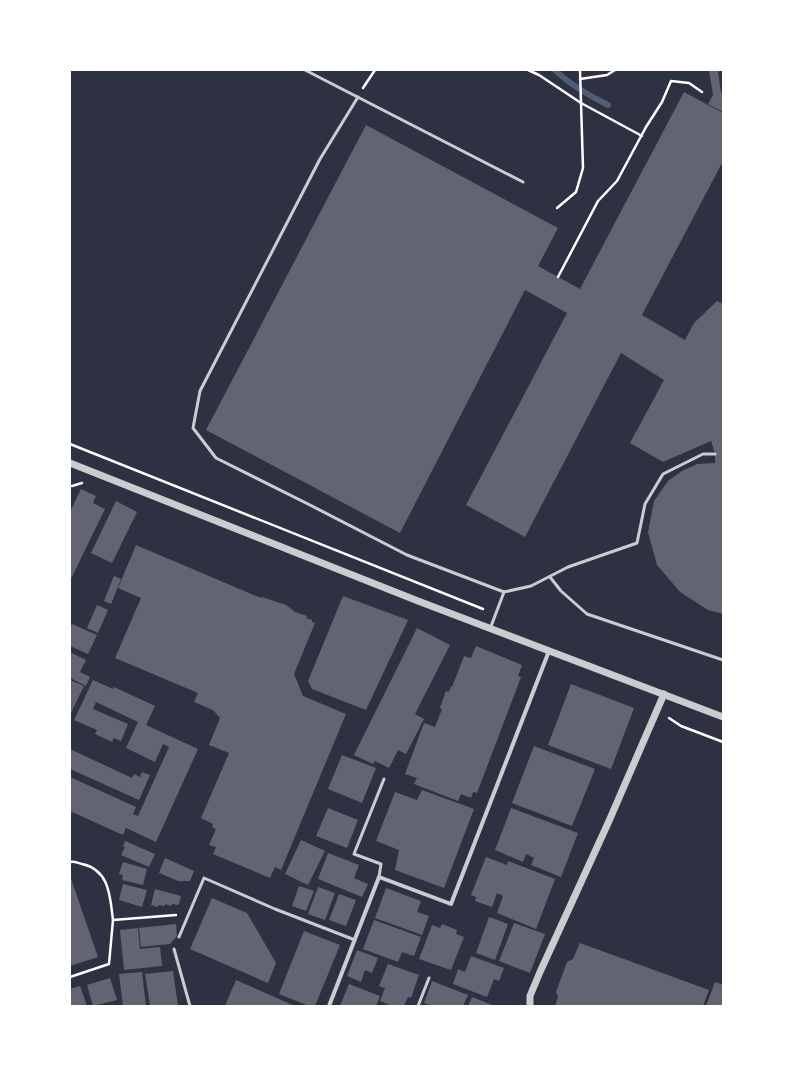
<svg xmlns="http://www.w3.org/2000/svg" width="793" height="1076" font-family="Lato,sans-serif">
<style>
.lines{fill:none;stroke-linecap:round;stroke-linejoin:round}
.stream{stroke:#4f5d75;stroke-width:6}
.building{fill:#626471}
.path{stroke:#fff;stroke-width:2.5}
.service{stroke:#caccd0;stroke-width:3}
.minor{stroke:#caccd0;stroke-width:4}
.tertiary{stroke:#caccd0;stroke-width:7}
</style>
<rect width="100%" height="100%" fill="#2d3142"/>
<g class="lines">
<path class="stream" d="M555 70C570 85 590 96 608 105"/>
</g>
<g class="building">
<path d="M709 70H720L718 72 721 92 723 93V112L708 104 713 95Z"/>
<path d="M684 92 723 113V161L642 315 685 340 694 323 717 301 723 304V614L708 610 680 592 657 565 648 532 654 501 668 481 682 471 697 464 715 463V454L711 441 663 462 630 443 664 380 621 353 525 537 466 505 567 313 525 290 400 533 206 430 366 125 558 228 538 266 580 289Z"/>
<path d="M81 489 96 496 93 503 105 509 70 581V512Z"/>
<path d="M116 501 137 512 112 563 91 553Z"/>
<path d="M136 545 261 598 262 597 286 605 295 612 307 616 306 618 312 620V622L315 623 294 674 303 696 346 714 281 870 275 867 270 878 213 854 216 847 209 845 216 829 212 827 213 824 201 818 229 753 209 745 220 718 213 710 194 702 198 693 115 658 141 598 118 588Z"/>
<path d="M114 576 121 579 111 604 104 601Z"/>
<path d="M343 596 408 620 366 710 312 689 308 681Z"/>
<path d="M97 605 108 610 98 633 87 628Z"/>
<path d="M72 624 97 635 88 654 70 646V628Z"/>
<path d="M417 628 450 645 415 714 424 719 406 754 398 750 389 768 375 761 373 764 354 755Z"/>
<path d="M476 646 522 665 518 676 521 677 477 793 473 792 471 798 461 794 458 801 414 784 417 778 405 774 424 723 435 727 442 709 440 708 446 691 449 692 451 686 452 687 464 656 471 658Z"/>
<path d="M70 652 86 660 80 672 90 677 86 686 70 678Z"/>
<path d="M70 680 84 686 70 715Z"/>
<path d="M93 680 113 689 114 687 155 706 146 725 198 749 156 842 126 828 123 835 70 811V777L136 807 133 814 138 816 169 747 163 744 155 762 126 748 138 722 96 702 93 709 128 724 121 741 114 738 112 742 95 734 97 730 74 720Z"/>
<path d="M571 684 634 708 611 769 548 745Z"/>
<path d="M534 746 595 769 572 826 512 803Z"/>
<path d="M70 749 132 778 134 774 140 777 142 772 150 775 139 800 70 769Z"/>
<path d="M342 755 376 768 362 803 328 789Z"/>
<path d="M422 790 474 809 444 888 395 870 399 850 376 841 395 792 417 800Z"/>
<path d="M328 808 358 820 347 848 316 836Z"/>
<path d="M511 808 578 833 561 877 531 865 534 858 526 854 523 862 495 850Z"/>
<path d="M301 840 325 851 308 885 285 874Z"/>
<path d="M125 841 155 854 149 867 121 855 125 847H123Z"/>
<path d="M328 853 359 865 354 878 368 884 362 897 318 879Z"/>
<path d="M486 857 507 865 508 861 555 879 536 929 497 913 503 896 497 893 492 907 475 901 476 897 471 895Z"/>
<path d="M165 858 194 871 190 881H178L159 873Z"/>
<path d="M123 862 147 869 143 885 122 880 123 875 119 874Z"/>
<path d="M70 876 98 957 70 966Z"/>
<path d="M123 884 147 890 142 907 119 900Z"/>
<path d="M299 886 314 891 306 911 292 906Z"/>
<path d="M318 887 335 893 325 920 308 914Z"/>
<path d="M386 888 421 901 417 912 429 916 422 935 375 918Z"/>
<path d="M155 889 181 896 179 904 177 905 172 904 171 906 165 904V906L158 905V907L151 905Z"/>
<path d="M339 894 356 900 346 926 329 920Z"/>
<path d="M212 898 247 913 276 963 268 983 190 949Z"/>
<path d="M489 917 508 924 495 960 476 953Z"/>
<path d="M374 920 421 937 414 956 402 952 398 962 363 949Z"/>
<path d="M514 923 545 934 530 973 499 961Z"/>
<path d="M176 924 177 936 170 944 141 947 139 928Z"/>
<path d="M442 924 457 930 456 934 464 937 451 970 419 959 432 925 440 928Z"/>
<path d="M138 928 140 949 160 947 162 966 124 970 120 930Z"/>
<path d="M304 931 340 945 315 1006H309L279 994Z"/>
<path d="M580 943 709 990 703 1006H555L558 997 556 992 567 962 573 959Z"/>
<path d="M357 950 378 958 372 973 365 970 361 982 347 976Z"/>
<path d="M471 956 504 968 499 981 494 979 487 997 453 984 458 969 465 972Z"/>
<path d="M388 964 419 975 411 998 408 997 404 1006H392L380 1001 385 988 379 986Z"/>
<path d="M173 971 178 1006H150L145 974Z"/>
<path d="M142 972 146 1006H123L119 974Z"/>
<path d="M110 978 117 1000 93 1006 87 985Z"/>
<path d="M236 980 295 1006H225Z"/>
<path d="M432 981 468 995 463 1006 454 1005 453 1006H432L424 1003Z"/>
<path d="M715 982 723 985V1006H706Z"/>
<path d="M349 984 380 996 376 1006H340Z"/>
<path d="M80 986 87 1006H70V989Z"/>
<path d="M472 997 495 1006H468Z"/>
</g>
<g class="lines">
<g class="path">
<path d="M528 70 539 75 581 103 642 136"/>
<path d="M580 79 607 75 615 70"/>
<path d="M363 88 375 70"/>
<path d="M557 208 576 192 583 168 580 70"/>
<path d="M558 277 598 201 617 181 646 127 662 102 671 81 689 83 702 92"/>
<path d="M70 444 483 609"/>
<path d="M72 486 82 483"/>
<path d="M669 718 681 726 723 742"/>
<path d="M70 862C74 861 78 863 82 864 110 870 110 897 113 920"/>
<path d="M70 977 109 964 113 920 176 915"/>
</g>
<g class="service">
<path d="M305 70 523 182"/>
<path d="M358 97 320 159 200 391 193 428 216 458 310 505 407 555 504 592"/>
<path d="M550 577 561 591 587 614 723 660"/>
<path d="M490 629 504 592 531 586 568 567 637 543 645 504 663 474 703 454H715"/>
<path d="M379 877 381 864 354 854 384 779"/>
<path d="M179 937 204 878 275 909 355 940"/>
<path d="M174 949 190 1006"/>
<path d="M418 1006 429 978"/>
</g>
<path class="minor" d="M329 1006 379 877 451 904 549 651"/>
<g class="tertiary">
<path d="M70 463 418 601 723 717"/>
<path d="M530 1006V996L540 972 609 821 664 694"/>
</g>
</g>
<rect width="793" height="1076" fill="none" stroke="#ffffff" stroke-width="142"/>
</svg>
